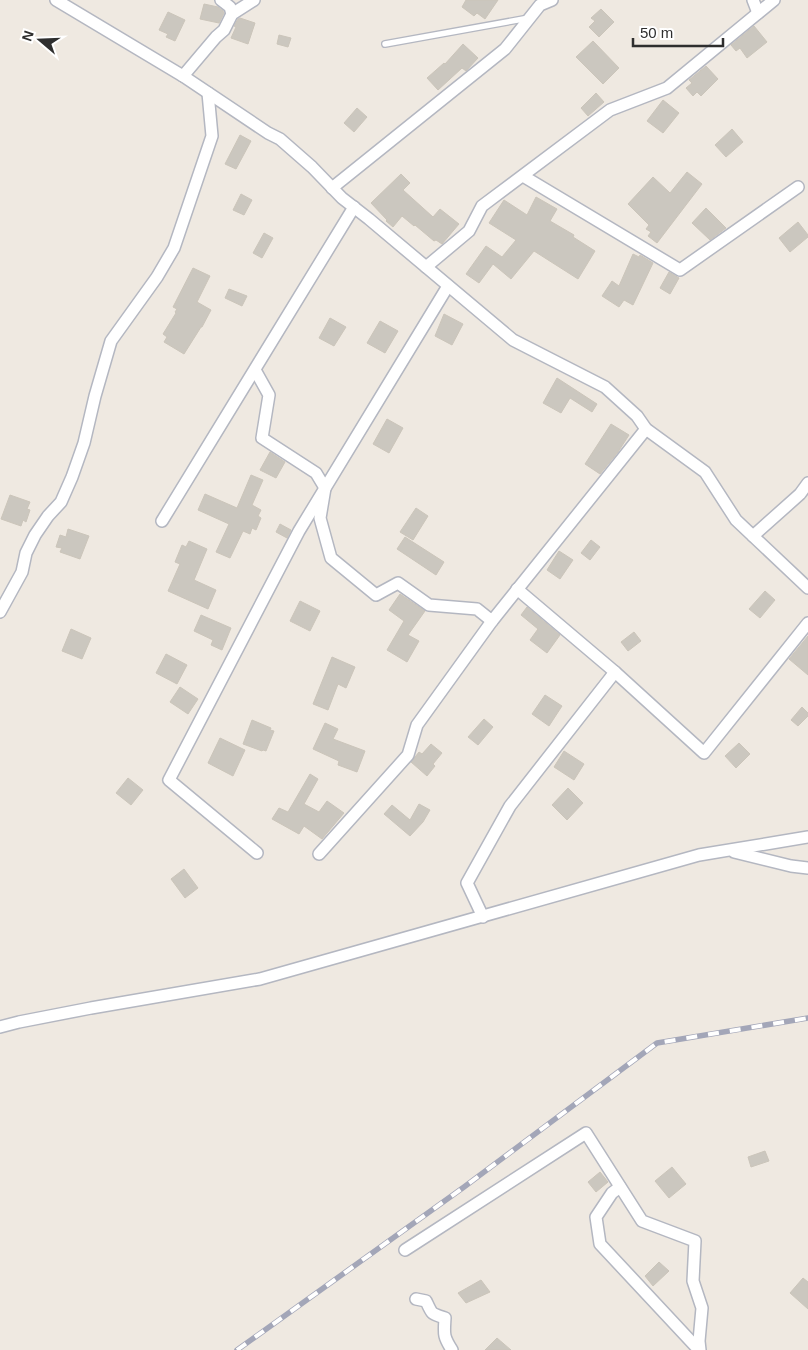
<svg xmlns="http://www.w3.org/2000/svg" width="808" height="1350" font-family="Helvetica,sans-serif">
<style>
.building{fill:#cbc7bf;stroke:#cbc5ba}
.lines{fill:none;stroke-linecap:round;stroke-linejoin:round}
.service-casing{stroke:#b4b7c1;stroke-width:8}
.minor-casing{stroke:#b4b7c1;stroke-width:14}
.service{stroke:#fff;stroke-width:5.5}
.minor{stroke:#fff;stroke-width:11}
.rail-casing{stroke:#a3a6b8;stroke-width:5.5}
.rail{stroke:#fff;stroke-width:4;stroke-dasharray:11;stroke-linecap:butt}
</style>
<rect width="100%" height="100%" fill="#efe9e1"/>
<g class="building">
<path d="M466 0H498L485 19 477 13 474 16 462 7Z"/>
<path d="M204 4 218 7 223 11 224 13 219 23 200 19Z"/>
<path d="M601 9 614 22 599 37 589 27 595 21 591 18Z"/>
<path d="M168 12 185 20 175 41 166 37 168 34 159 30Z"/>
<path d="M240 18 255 23 248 44 231 38 236 27 234 26 238 19Z"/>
<path d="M754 26 767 42 747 58 740 48 736 51 731 45Z"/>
<path d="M279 35 291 38 288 47 277 44Z"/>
<path d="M593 41 619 68 603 84 576 57Z"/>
<path d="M463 44 478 58 466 71 462 68 438 90 427 78 444 63 445 64Z"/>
<path d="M706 66 718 79 701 96 697 92 693 96 686 88 692 83 689 80Z"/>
<path d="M596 93 604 102 588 116 581 108Z"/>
<path d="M663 100 679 113 663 133 647 121Z"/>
<path d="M357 108 367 117 354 132 344 123Z"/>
<path d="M732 129 743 142 726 157 715 145Z"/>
<path d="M240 135 251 141 236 169 225 164Z"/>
<path d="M687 172 702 184 657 243 648 236 651 232 646 229 649 225 628 204 653 177 670 193Z"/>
<path d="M401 174 410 183 403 190 433 217 440 209 459 224 442 244 436 240 434 241 415 225 414 226 402 216 393 227 386 221 387 220 371 203Z"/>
<path d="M241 194 252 200 244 215 233 210Z"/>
<path d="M536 197 557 209 550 221 574 235 573 237 595 251 578 279 534 251 511 279 493 264 479 283 466 274 486 246 502 257 516 240 489 223 504 200 527 215Z"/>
<path d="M706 208 726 228 710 240 692 223Z"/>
<path d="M798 222 808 235V237L790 252 779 238Z"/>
<path d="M264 233 273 238 262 258 253 253Z"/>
<path d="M633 254 639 257 640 255 653 263 633 305 624 300 619 307 602 296 612 281 619 286Z"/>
<path d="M193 268 210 276 197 302 211 310 202 327H201L184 354 164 342 167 337 163 334 176 313 175 312 177 309 173 307Z"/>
<path d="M669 272 679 278 670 294 660 288Z"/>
<path d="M229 289 247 296 242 306 225 298Z"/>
<path d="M444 314 463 324 452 345 435 336Z"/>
<path d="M330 318 346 327 334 346 319 338Z"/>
<path d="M380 321 398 331 385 353 367 343Z"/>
<path d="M557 378 597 404 592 412 570 398 561 413 543 403Z"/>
<path d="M387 419 403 428 389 453 373 444Z"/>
<path d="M611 424 629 435 618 452 600 474 585 464Z"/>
<path d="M270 452 285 462 276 478 260 470Z"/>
<path d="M251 475 263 480 252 505 261 510 258 516 261 518 256 530 252 528 250 534 243 531 230 558 216 552 229 524 198 510 205 494 237 508Z"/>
<path d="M10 495 30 502 27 509 30 510 26 522 23 520 21 526 1 519Z"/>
<path d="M416 508 428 516 413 540 400 532Z"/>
<path d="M280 524 291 530 287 538 276 532Z"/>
<path d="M68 529 89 536 80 559 60 552 62 548 56 547 60 535 66 537Z"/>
<path d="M405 537 444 562 436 575 397 549Z"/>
<path d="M591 540 600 547 590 560 581 553Z"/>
<path d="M189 541 207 549 194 580 216 590 208 609 168 591 180 564 175 562 182 545 186 547Z"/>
<path d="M559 551 573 560 560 579 547 570Z"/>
<path d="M765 591 775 600 760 618 749 609Z"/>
<path d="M400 594 425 611 408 635 419 641 407 662 387 650 404 621 389 610Z"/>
<path d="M300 601 320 611 310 631 290 621Z"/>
<path d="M527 607 560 635 547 653 530 640 538 629 521 615Z"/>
<path d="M201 615 231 628 222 650 211 645 213 640 194 631Z"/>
<path d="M71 629 91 638 82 659 62 651Z"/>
<path d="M634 632 641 641 628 651 621 642Z"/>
<path d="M808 636V675L789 659Z"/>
<path d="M166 654 187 665 177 684 156 673Z"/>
<path d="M332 657 355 667 346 688 338 684 328 710 313 704Z"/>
<path d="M180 687 198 699 188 714 170 702Z"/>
<path d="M545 695 562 706 549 726 532 714Z"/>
<path d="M802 707 808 713V716L798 726 791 720Z"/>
<path d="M484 719 493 727 478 745 468 737Z"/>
<path d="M252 720 271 728 270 730 274 731 266 751 263 750 262 751 243 744Z"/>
<path d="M325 723 338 729 333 739 365 751 357 772 338 765 339 761 313 749Z"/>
<path d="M220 738 245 750 233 776 208 763Z"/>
<path d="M739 743 750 754 736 768 725 756Z"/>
<path d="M431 744 442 753 433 764 435 766 427 776 411 762 419 752 422 754Z"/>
<path d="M564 751 584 764 574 780 554 767Z"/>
<path d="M310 774 318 779 304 804 319 812 327 801 344 813 322 839 304 826 299 834 272 819 279 808 288 812Z"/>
<path d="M128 778 143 790 131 805 116 793Z"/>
<path d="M568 788 583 803 567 820 552 805Z"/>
<path d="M419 804 430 810 423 822 410 836 384 814 392 805 410 820Z"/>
<path d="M184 869 198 888 185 898 171 879Z"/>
<path d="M765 1151 769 1161 751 1167 748 1157Z"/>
<path d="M672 1167 686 1184 669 1198 655 1181Z"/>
<path d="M600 1172 608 1182 596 1192 588 1182Z"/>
<path d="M659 1262 669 1271 653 1286 645 1276Z"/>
<path d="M803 1278 808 1282V1309L790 1293Z"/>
<path d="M481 1280 490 1292 466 1303 458 1293Z"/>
<path d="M497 1338 511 1350H485Z"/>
</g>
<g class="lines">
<defs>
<path id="service" d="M385 44 529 18"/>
<g id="minor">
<path d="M56 0 183 76 268 133 280 139 312 167 342 198 369 219 513 340 605 387 637 416 646 429 705 472 736 520 808 588"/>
<path d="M221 0 230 7 232 14"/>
<path d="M753 0 758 13"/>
<path d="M183 76 216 37 224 30 232 14 254 0"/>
<path d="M523 176 680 270 798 187"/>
<path d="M332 188 505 49 540 5 552 0"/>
<path d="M426 267 469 231 482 206 610 110 667 88 774 0"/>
<path d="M255 370 269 395 262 438 316 473 325 488 320 518 331 558 376 595 398 583 429 605 477 609 492 621"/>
<path d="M162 521 354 207"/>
<path d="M753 536 800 494 808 483"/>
<path d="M517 589 615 672 704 753 808 623"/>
<path d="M0 612 22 572 26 553 35 535 48 516 61 502 72 477 84 443 95 396 111 341 157 277 174 248 212 136 208 93"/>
<path d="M734 852 791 866 808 868"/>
<path d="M257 853 169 780 299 531 448 286"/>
<path d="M319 854 408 755 417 725 492 621 646 429"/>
<path d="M483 917 467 883 510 806 615 672"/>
<path d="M0 1027 19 1022 91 1008 260 979 699 855 808 837"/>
<path d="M620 1187 612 1193 596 1217 600 1244 699 1350"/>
<path d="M405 1250 586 1133 642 1221 695 1241 693 1281 702 1308 699 1341 700 1350"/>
<path d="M416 1299 426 1301C433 1316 431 1313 445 1318 444 1334 443 1336 452 1350"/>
</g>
</defs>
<use href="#service" class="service-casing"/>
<use href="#minor" class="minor-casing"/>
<use href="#service" class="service"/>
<use href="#minor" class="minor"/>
<defs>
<path id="rail" d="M237 1350 464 1187 657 1043 808 1018"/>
</defs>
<use href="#rail" class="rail-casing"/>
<use href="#rail" class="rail"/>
</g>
<g transform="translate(40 40) rotate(289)" stroke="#ffffff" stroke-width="4" paint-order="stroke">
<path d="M0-4L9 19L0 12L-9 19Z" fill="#2e2e2e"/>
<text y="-8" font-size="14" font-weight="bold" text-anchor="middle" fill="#2e2e2e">N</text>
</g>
<path d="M633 38v8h90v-8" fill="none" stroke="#2e2e2e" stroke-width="2.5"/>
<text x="640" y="38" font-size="15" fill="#2e2e2e" stroke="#ffffff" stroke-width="4" paint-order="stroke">50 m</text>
</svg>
